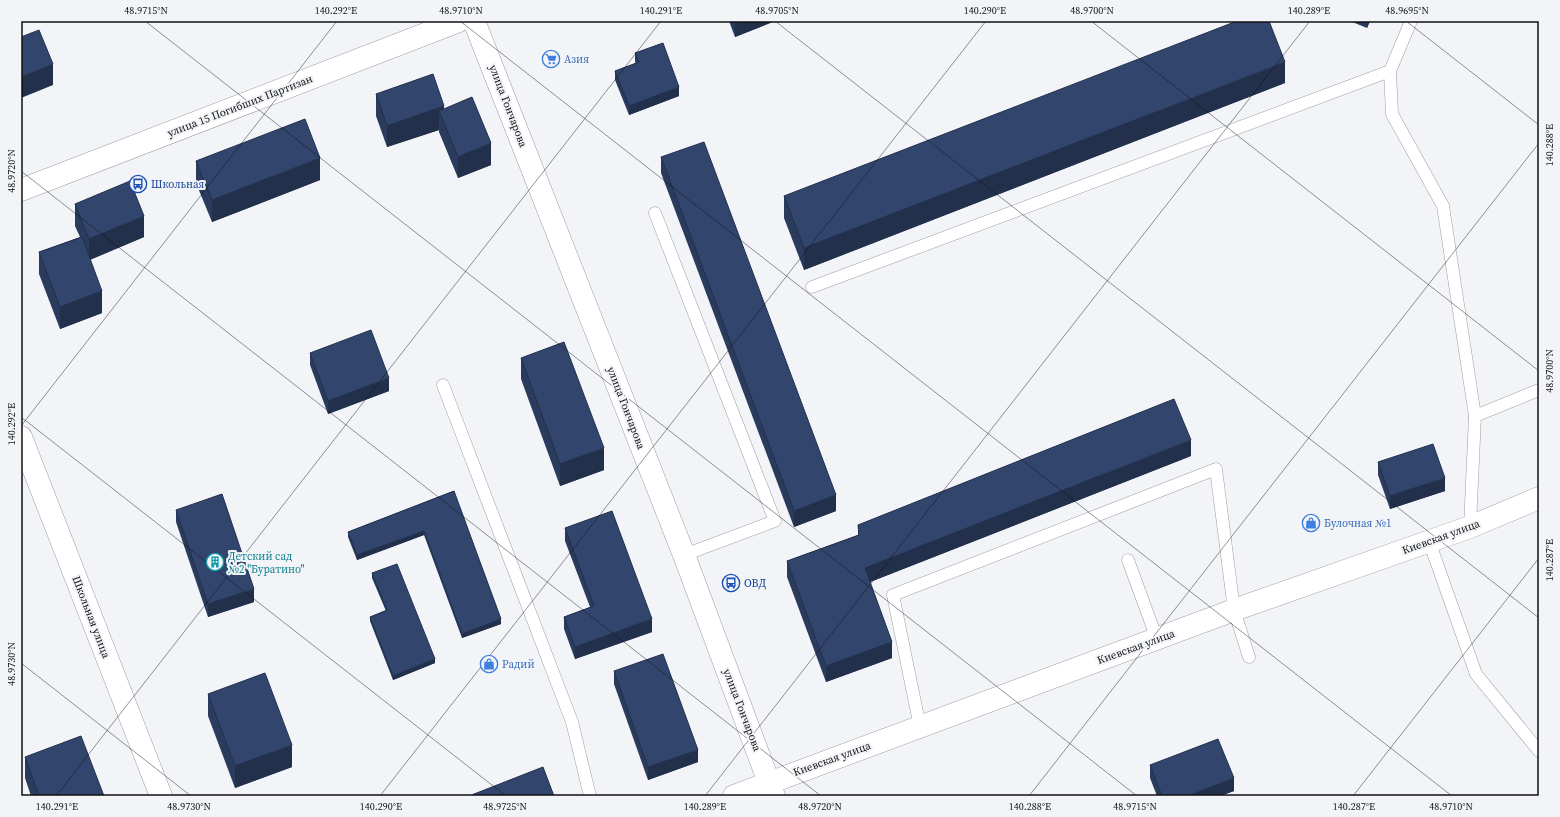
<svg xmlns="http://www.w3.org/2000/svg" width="1560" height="817" font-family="'Source Serif 4',serif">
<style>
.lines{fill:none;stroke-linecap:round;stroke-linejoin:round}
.lane-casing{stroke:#9c9ea1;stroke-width:13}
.street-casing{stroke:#9c9ea1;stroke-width:23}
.secondary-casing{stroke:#9c9ea1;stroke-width:23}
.lane{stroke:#fff;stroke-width:12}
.street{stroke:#fff;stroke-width:22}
.secondary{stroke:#fff;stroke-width:22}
.wall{fill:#2a3b5e}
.shaded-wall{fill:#22304c}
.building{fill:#31456d;stroke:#22304c}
.ticks{fill:none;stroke:#101112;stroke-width:1;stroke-opacity:0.45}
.labels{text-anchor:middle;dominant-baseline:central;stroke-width:4;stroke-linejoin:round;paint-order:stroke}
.shop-label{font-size:11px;fill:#366cbe;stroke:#f2f4f8;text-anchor:start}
.street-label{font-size:11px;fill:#101112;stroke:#f2f4f8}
.transit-label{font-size:11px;fill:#164399;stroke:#f2f4f8;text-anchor:start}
.culture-label{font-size:11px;fill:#0d838f;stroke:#f2f4f8;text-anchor:start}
.neatline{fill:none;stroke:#101112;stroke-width:1.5}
.ticks-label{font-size:10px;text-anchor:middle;fill:#101112}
</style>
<rect width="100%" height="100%" fill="#f2f4f8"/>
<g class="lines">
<defs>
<g id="lane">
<path d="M1390 71 1392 114 1443 206 1475 416 1470 527"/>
<path d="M655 213 775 521 684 555"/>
<path d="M812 287 1390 71 1411 21"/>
<path d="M443 385 572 722 590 796"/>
<path d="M1475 416 1539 390"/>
<path d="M1429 541 1476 674 1539 751"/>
<path d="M1128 560 1157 639"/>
<path d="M920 727 893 595 1216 469 1234 610 1249 657"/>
</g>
<g id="street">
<path d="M474 21 684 555 774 796"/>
<path d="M21 437 161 796"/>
<path d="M734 796 1234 610 1470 527 1539 498"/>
</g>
<path id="secondary" d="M21 190 459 21"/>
</defs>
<use href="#lane" class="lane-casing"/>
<use href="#street" class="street-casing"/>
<use href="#secondary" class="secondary-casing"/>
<use href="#lane" class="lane"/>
<use href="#street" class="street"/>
<use href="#secondary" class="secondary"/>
</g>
<g class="wall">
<path d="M729 21H775L735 37Z"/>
<path d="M1350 21H1370L1367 28Z"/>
<path d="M635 53 679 96 629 115 615 80V71L636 63 635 62Z"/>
<path d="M1285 83 804 270 784 218V196Z"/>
<path d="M376 94 444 109 491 165 458 178 439 132V130L387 147 376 116Z"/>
<path d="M661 157 836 511 794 527 661 173Z"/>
<path d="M196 161 320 180 212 222 196 183Z"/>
<path d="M75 204 144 237 90 260 102 313 60 329 39 274V252L80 237 75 226Z"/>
<path d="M310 353 389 391 328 414 310 365Z"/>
<path d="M521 358 604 470 560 486 521 379Z"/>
<path d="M1191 456 870 582 892 658 826 682 787 577V561L858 535V525Z"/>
<path d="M1378 462 1445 491 1390 509 1378 475Z"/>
<path d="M454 491 501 624 462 638 424 535 357 560 348 537V532Z"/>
<path d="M176 510 254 602 208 617 176 522Z"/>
<path d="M565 528 652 632 575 659 564 629V617L590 607 565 541Z"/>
<path d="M372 573 435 663 393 680 370 621V617L386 611 372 578Z"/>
<path d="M614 671 698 762 648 780 614 684Z"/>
<path d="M208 694 292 767 235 788 208 716Z"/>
<path d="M25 757 104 796H31L25 778Z"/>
<path d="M1150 765 1234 791 1220 796H1157L1150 778Z"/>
</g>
<g class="shaded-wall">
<path d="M744 21H775L735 37V24Z"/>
<path d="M1367 21H1370L1367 28Z"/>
<path d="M1285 62V83L804 270V248Z"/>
<path d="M53 64V85L21 98V77Z"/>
<path d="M679 87V96L629 115V106Z"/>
<path d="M444 106V122L439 111V130L387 147V126Z"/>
<path d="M491 143V165L458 178V157Z"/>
<path d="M320 158V180L212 222V200Z"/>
<path d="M144 216V237L89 260V239Z"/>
<path d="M102 291V313L60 329V307Z"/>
<path d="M389 378V391L328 414V401Z"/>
<path d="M1191 440V456L865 584V568Z"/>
<path d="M604 448V470L560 486V464Z"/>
<path d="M1445 478V491L1390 509V496Z"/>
<path d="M836 495V511L794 527V511Z"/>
<path d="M424 531V535L357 560V555Z"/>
<path d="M254 589V602L208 617V604Z"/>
<path d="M501 619V624L462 638V634Z"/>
<path d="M652 619V632L575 659V647Z"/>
<path d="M892 642V658L826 682V666Z"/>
<path d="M435 659V663L393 680V676Z"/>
<path d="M292 745V767L235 788V766Z"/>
<path d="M698 750V762L648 780V767Z"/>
<path d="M1234 778V791L1220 796H1188Z"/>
</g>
<g class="building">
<path d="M734 21H744L735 24Z"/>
<path d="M1237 21H1269L1285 62 804 248 784 196Z"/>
<path d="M39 30 53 64 21 77V37Z"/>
<path d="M663 43 679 87 629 106 615 71 639 62 635 53Z"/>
<path d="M433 74 444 106 387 126 376 94Z"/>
<path d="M472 97 491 143 458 157 439 111Z"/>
<path d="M305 119 320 158 212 200 196 161Z"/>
<path d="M704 142 836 495 794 511 661 157Z"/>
<path d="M130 181 144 216 89 239 75 204Z"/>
<path d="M82 237 102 291 60 307 39 252Z"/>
<path d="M371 330 389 378 328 401 310 353Z"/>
<path d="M564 342 604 448 560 464 521 358Z"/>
<path d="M1174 399 1191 440 865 568 892 642 826 666 787 561 859 535 858 525Z"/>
<path d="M1433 444 1445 478 1390 496 1378 462Z"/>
<path d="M454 491 501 619 462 634 424 531 357 555 348 532Z"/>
<path d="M222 494 254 589 208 604 176 510Z"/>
<path d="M612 511 652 619 575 647 564 617 594 606 565 528Z"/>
<path d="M397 564 435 659 393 676 370 617 387 610 372 573Z"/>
<path d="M663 654 698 750 648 767 614 671Z"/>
<path d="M265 673 292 745 235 766 208 694Z"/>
<path d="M81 736 104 796H39L25 757Z"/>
<path d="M1218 739 1234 778 1188 796H1162L1150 765Z"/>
<path d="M543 767 554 796H469Z"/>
</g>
<path class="ticks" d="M145 21 1137 796M460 21 1452 796M775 21 1539 618M1091 21 1539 371M1406 21 1539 125M21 171 821 796M21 417 506 796M21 426 337 21M21 663 191 796M56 796 661 21M380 796 986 21M705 796 1310 21M1029 796 1539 143M1353 796 1539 558"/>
<defs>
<symbol id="supermarket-ring" viewBox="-11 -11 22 22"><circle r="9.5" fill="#f2f4f8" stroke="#3f7fe0" stroke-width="1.5"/><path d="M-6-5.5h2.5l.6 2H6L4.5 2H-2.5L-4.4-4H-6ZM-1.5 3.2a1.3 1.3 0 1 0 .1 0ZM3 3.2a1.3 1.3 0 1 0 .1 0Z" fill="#3f7fe0"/></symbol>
<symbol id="bus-ring" viewBox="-11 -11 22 22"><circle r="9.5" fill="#f2f4f8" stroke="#1a4fb4" stroke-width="1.5"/><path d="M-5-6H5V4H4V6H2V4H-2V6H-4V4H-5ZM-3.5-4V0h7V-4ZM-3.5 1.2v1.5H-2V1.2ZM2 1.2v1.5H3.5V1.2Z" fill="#1a4fb4"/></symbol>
<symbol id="shop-ring" viewBox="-11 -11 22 22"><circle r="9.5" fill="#f2f4f8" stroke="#3f7fe0" stroke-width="1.5"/><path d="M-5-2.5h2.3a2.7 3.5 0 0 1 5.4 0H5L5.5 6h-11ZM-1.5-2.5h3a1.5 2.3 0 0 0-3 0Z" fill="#3f7fe0"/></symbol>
<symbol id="building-ring" viewBox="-11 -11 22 22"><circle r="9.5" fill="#f2f4f8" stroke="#0f9aa8" stroke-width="1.5"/><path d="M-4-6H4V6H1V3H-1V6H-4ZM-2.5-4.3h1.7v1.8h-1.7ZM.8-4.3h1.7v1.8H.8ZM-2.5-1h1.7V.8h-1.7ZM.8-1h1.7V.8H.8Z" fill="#0f9aa8"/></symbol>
</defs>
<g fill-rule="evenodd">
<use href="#supermarket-ring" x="541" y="49" width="20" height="20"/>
<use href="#bus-ring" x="128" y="174" width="20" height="20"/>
<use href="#shop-ring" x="1301" y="513" width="20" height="20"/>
<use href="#building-ring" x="205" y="552" width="20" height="20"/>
<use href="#bus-ring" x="721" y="573" width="20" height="20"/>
<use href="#shop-ring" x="479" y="654" width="20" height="20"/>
</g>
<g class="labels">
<g class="shop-label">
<text x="564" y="59">Азия</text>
<text x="1324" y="523">Булочная №1</text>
<text x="502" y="664">Радий</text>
</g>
<g class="street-label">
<text transform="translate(240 106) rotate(-21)">улица 15 Погибших Партизан</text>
<text transform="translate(508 106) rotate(69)">улица Гончарова</text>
<text transform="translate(626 408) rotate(69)">улица Гончарова</text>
<text transform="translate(1441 537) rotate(-20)">Киевская улица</text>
<text transform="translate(91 617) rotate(69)">Школьная улица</text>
<text transform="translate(1136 647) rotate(-20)">Киевская улица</text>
<text transform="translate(742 710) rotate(69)">улица Гончарова</text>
<text transform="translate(832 759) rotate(-20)">Киевская улица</text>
</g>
<g class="transit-label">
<text x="151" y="184">Школьная</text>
<text x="744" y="583">ОВД</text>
</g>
<g class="culture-label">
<text x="228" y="556">Детский сад<tspan x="228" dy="13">№2 "Буратино"</tspan></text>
</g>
</g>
<rect width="1560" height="817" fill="none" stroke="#f2f4f8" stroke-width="44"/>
<rect x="22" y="22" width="1516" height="773" class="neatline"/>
<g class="ticks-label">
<text x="146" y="14">48.9715°N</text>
<text x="336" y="14">140.292°E</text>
<text x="461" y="14">48.9710°N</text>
<text x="661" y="14">140.291°E</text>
<text x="777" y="14">48.9705°N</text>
<text x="985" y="14">140.290°E</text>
<text x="1092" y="14">48.9700°N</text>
<text x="1309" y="14">140.289°E</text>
<text x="1407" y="14">48.9695°N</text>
<text transform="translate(1549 145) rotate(-90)" y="4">140.288°E</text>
<text transform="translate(11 171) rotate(-90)" y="4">48.9720°N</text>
<text transform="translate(1549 371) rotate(-90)" y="4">48.9700°N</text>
<text transform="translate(11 424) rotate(-90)" y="4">140.292°E</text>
<text transform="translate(1549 560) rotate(-90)" y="4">140.287°E</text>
<text transform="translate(11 664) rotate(-90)" y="4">48.9730°N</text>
<text x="57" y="810">140.291°E</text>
<text x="189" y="810">48.9730°N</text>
<text x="381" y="810">140.290°E</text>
<text x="505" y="810">48.9725°N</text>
<text x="705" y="810">140.289°E</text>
<text x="820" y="810">48.9720°N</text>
<text x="1030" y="810">140.288°E</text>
<text x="1135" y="810">48.9715°N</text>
<text x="1354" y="810">140.287°E</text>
<text x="1451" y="810">48.9710°N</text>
</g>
</svg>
